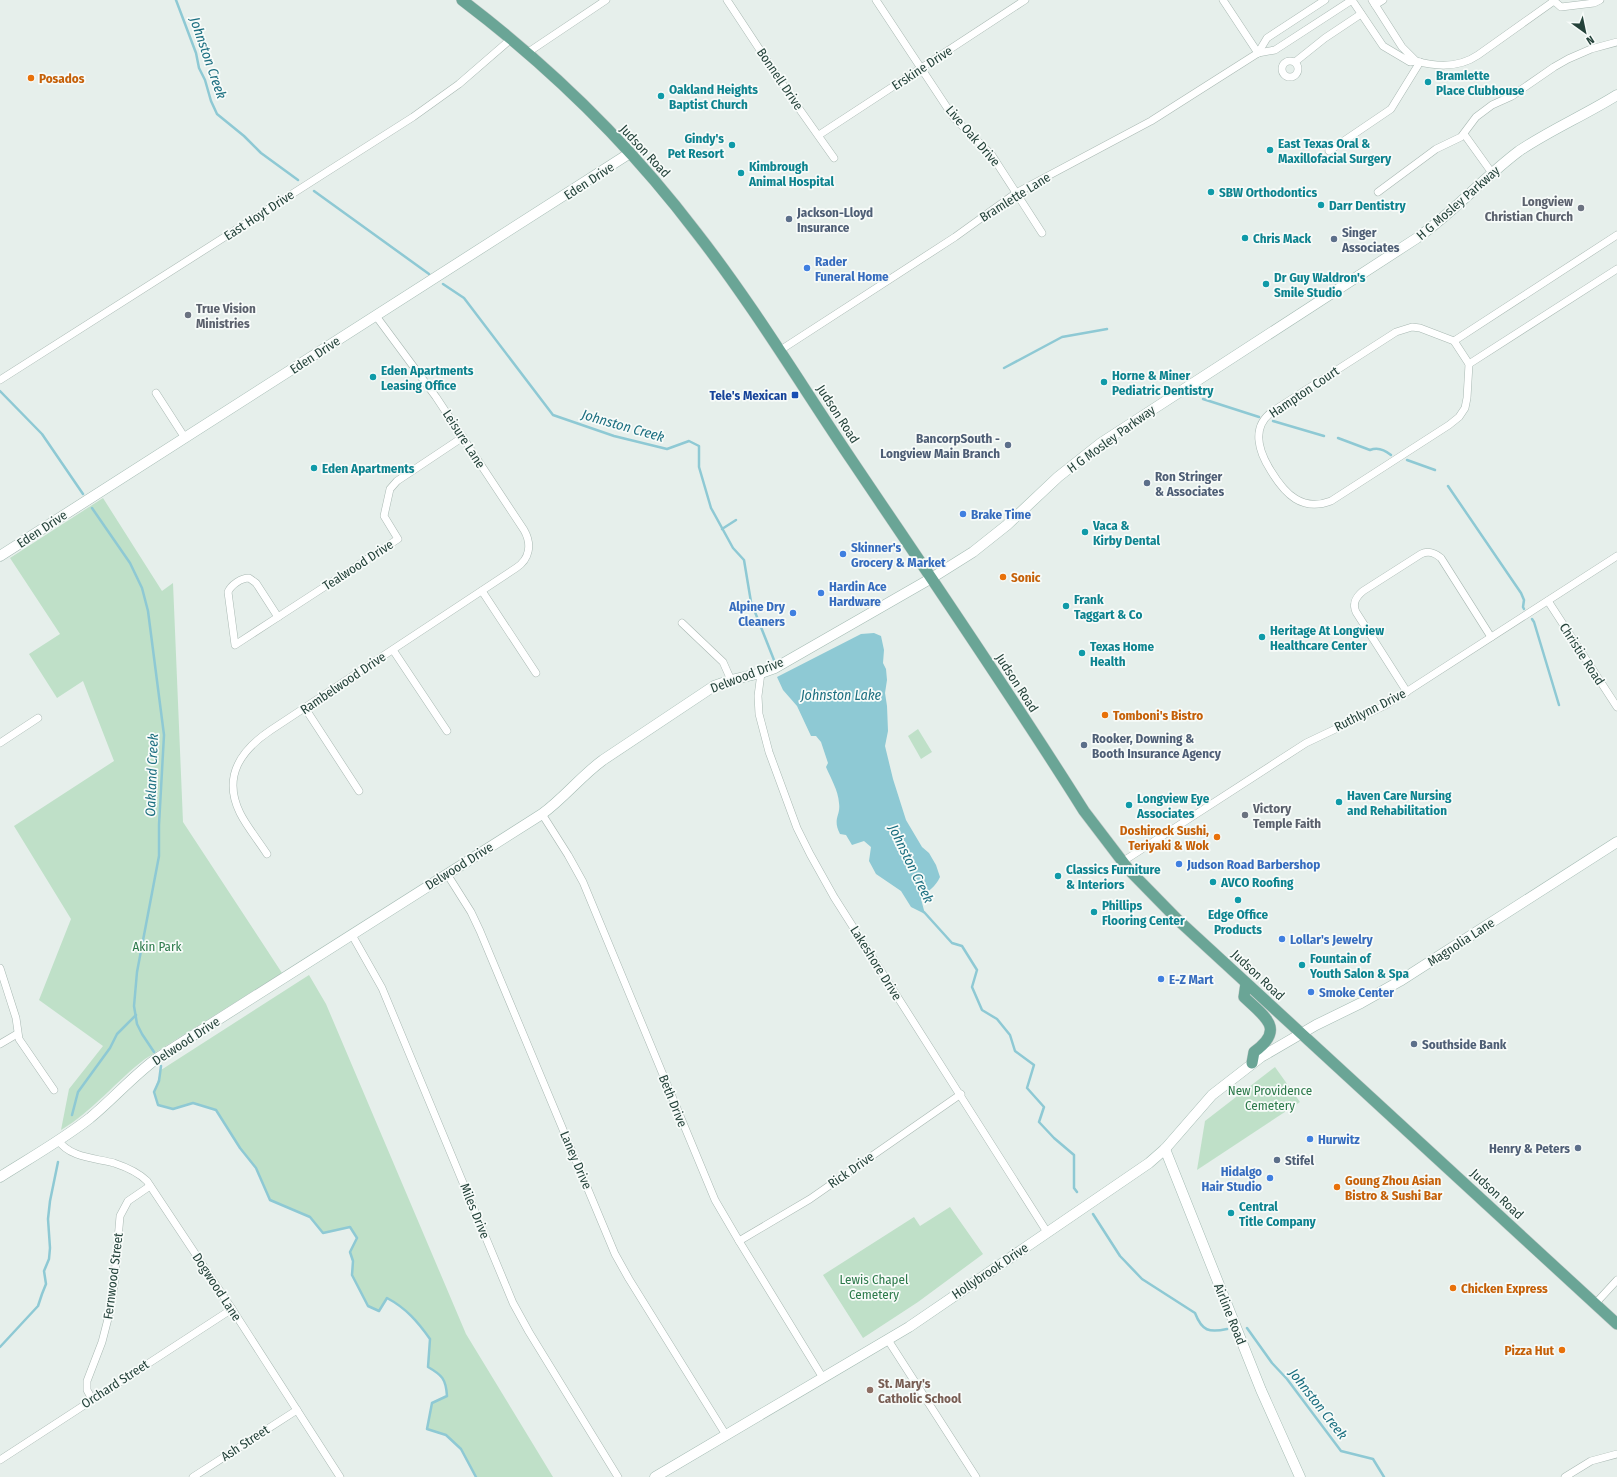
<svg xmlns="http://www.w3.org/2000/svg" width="1617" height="1477" font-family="'Fira Sans Condensed',sans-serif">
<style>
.green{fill:#bfe0c8}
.water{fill:#8ec9d4}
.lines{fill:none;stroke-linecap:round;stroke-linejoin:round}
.stream{stroke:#8ec9d4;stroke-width:2.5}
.street-casing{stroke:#a8b8b2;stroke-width:8}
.secondary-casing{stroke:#a4bbb3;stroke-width:11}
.primary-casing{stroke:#c2cac8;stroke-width:12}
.street{stroke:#fff;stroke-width:7}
.secondary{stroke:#fff;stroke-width:10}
.primary{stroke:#6aa596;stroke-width:11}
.food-dot{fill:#e8710a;stroke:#f7fbf9;stroke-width:1.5}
.culture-dot{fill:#0f9aa8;stroke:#f7fbf9;stroke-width:1.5}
.worship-dot{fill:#6b7280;stroke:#f7fbf9;stroke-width:1.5}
.service-dot{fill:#5c6f8a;stroke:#f7fbf9;stroke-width:1.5}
.shop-dot{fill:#3f7fe0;stroke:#f7fbf9;stroke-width:1.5}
.transit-dot{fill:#1a4fb4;stroke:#f7fbf9;stroke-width:1.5}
.education-dot{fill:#8d6e63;stroke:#f7fbf9;stroke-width:1.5}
.labels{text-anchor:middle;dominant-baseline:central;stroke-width:3.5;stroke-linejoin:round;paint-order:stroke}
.street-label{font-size:13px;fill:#24423a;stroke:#f7fbf9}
.culture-label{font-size:13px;font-weight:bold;fill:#0d838f;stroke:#f7fbf9;text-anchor:start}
.food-label{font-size:13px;font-weight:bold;fill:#c56008;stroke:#f7fbf9;text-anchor:start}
.worship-label{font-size:13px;font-weight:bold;fill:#5b616d;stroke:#f7fbf9;text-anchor:start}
.service-label{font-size:13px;font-weight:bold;fill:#4e5e75;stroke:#f7fbf9;text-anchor:start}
.shop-label{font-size:13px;font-weight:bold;fill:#366cbe;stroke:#f7fbf9;text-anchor:start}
.transit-label{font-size:13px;font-weight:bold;fill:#164399;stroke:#f7fbf9;text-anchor:end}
.park-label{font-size:13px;fill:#2d7a4b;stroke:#f7fbf9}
.education-label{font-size:13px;font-weight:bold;fill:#785e54;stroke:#f7fbf9;text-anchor:start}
.water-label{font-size:14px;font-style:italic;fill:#1c6f80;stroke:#f7fbf9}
</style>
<rect width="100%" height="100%" fill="#e6efeb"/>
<g class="green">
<path d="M103 498 162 591 173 583 183 822 282 973 145 1059C116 1081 93 1111 61 1130L69 1089 103 1046 39 1000 71 919 14 826 114 761 83 681 57 698 29 654 60 634 10 558Z"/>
<path d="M918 729 932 752 921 759 908 736Z"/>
<path d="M309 975 326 1004 466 1334 553 1477H477L461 1449 446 1435 427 1429 432 1403 447 1396C446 1378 442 1375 428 1367L430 1339C418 1322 406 1307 387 1298L379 1311 368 1306 352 1275 353 1261 350 1252 357 1238 350 1227 323 1233 309 1217 270 1200 256 1168 240 1148 216 1110 193 1103 173 1109 158 1105 154 1092 161 1070Z"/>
<path d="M1275 1067 1300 1102 1197 1170 1205 1121Z"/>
<path d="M950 1207 983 1254 918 1302 863 1338 823 1275 914 1217 920 1226Z"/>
</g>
<path class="water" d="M874 633 881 636 884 650 883 663 886 669 887 680 885 693 887 706 888 731 885 746 893 779 906 820 922 847 929 853 936 865 940 877C935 888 928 890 921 899L925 914 911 907 901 891 876 874 869 861 871 847 864 841 852 845 846 835 840 834C832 818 841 816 839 803 838 790 831 779 826 767L828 763 821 742 816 736H811L797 706 783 690 777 677 861 634Z"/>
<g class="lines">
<g class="stream">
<path d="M176 0 196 53 199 68 205 80 211 101 217 114 244 136 261 153 298 180"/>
<path d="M314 191 429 274"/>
<path d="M443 284 464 298 553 415 614 436 667 449 689 441 699 446V467L711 508 733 548 744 560 751 602 774 660"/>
<path d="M1004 368 1062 337 1107 329"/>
<path d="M0 391 42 434 83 494"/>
<path d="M1203 399 1259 417"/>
<path d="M1273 421 1324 436"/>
<path d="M1338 438 1370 450C1377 447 1385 450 1391 455"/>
<path d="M1407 460 1435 470"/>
<path d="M1448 486 1521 593 1524 600 1523 607 1524 609"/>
<path d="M92 508 130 563 142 588 148 611 164 735 159 825V856L137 972 134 1006 137 1024 142 1034 154 1052"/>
<path d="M722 529 736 520"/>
<path d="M1532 619 1534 622 1559 705"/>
<path d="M924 912 952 943 962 946 977 970 972 987 982 1010 997 1019 1010 1035 1015 1051 1034 1065 1027 1088 1044 1107 1039 1122 1054 1138 1074 1155V1188L1077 1192"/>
<path d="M161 1066 159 1081 154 1092 158 1105 173 1109 193 1103 216 1110 240 1148 256 1168 270 1200 310 1217 323 1233 350 1227 357 1238 350 1252 353 1261 352 1275 368 1306 379 1311 387 1298C406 1308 418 1322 430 1339L428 1367C442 1375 446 1379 447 1396L432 1403 427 1429 446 1435 461 1449 476 1477"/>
<path d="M72 1115 78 1092 110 1048 117 1034 136 1015"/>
<path d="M1093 1214 1120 1256 1142 1279 1195 1313C1202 1331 1209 1333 1227 1329"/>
<path d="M1247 1328 1272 1363 1287 1379 1341 1451 1373 1459 1384 1477"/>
<path d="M0 1347 38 1306 42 1294 46 1284 44 1271 49 1259 50 1248 48 1219 50 1201 58 1162"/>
</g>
<defs>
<g id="street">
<path d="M727 0 793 100 834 158"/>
<path d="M876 0 954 118 991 154 1042 233"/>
<path d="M1223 0 1258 53"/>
<path d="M1352 0 1383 46 1410 62 1416 61 1402 47 1372 0"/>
<path d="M1553 0 1561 7 1594 3 1600 0"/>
<path d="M1375 5 1383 0"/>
<path d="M527 53 606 0"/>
<path d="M1258 53 1267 38 1325 0"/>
<circle cx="1290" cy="69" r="8"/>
<path d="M1416 61C1437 67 1459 68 1478 55L1554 1"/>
<path d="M1295 62 1325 38 1361 14"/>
<path d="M1464 134 1492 173"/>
<path d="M819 135 1025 0"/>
<path d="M1329 151 1391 109 1420 62"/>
<path d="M1378 192 1436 149 1461 137 1476 117 1492 105 1512 96 1554 67 1568 59 1591 49 1617 42"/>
<path d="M1412 327 1420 328 1454 341 1469 364 1467 398 1465 408 1459 417 1449 425 1331 501C1302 512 1285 494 1271 471 1259 452 1250 427 1273 411L1396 332Z"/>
<path d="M1454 341 1617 235"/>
<path d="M779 351 955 237 1016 193 1151 121 1258 53 1275 50 1352 0"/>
<path d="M1469 364 1617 269"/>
<path d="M0 380 413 117 459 84 511 39"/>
<path d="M156 393 185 438"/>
<path d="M249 578 256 583 278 617 235 645 228 592C231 585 241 578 249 578Z"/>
<path d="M482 591 536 673"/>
<path d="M1548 601 1617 707"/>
<path d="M278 617 398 539 384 516 390 489 397 481 463 437"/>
<path d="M682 623 723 662 731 680"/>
<path d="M393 650 447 731"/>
<path d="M761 673 758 696 759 714 769 752 797 828 810 854 834 897 1047 1232"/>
<path d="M1407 692 1356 612C1352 603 1356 597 1363 591L1421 554C1429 550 1435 553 1441 558L1491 637"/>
<path d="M305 708 359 791"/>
<path d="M0 743 38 718"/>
<path d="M542 814 568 855 583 882 715 1200 739 1241 823 1378"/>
<path d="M267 854C258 840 247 827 240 813 222 776 241 750 271 730L516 568C530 559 532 544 524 530L436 397 376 316"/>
<path d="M1122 862 1306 743 1386 705 1617 556"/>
<path d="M447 874 471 912 480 931 615 1254 629 1279 726 1435"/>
<path d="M352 935 382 988 513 1303 529 1332 618 1477"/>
<path d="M0 968 16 1018 19 1039 54 1090"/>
<path d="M0 1044 17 1034"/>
<path d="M58 1140C70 1158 95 1158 114 1163 126 1167 138 1172 147 1181L232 1309 340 1477"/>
<path d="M739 1241 810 1199 961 1094"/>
<path d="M1595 1304 1617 1280"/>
<path d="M888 1340 976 1477"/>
<path d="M92 1399 87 1390V1381L102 1342 110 1311 114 1287 120 1216 128 1201 150 1186"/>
<path d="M0 1460 232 1309"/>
<path d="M193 1477 297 1410"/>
<path d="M1565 1477 1591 1461 1617 1454"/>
</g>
<g id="secondary">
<path d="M0 556 630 153"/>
<path d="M1165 1149 1261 1390 1300 1477"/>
<path d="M0 1177C30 1158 62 1140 90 1118 113 1099 132 1077 156 1059L542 814C564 798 581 776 603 760L714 686 731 680 761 673 775 668 930 579 973 552 1007 525 1058 477 1101 443 1417 238C1454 212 1483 178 1519 151 1550 130 1585 115 1617 95"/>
<path d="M655 1477 909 1327 1149 1163 1165 1149 1212 1095 1261 1057 1316 1025 1361 1003 1400 981 1617 842"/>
</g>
<g id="primary">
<path d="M462 0C549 66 630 145 696 232 753 305 801 385 853 462 931 578 1010 693 1084 811L1129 870 1179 921 1617 1324"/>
<path d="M1246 983 1244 997C1265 1017 1286 1029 1254 1052L1252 1063"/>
</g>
</defs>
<use href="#street" class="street-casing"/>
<use href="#secondary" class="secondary-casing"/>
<use href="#primary" class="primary-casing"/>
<use href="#street" class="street"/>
<use href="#secondary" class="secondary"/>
<use href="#primary" class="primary"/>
</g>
<g class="food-dot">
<circle cx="31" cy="78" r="4"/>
<circle cx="1003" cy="577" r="4"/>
<circle cx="1105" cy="715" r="4"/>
<circle cx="1217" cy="837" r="4"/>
<circle cx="1337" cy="1187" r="4"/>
<circle cx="1453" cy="1288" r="4"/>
<circle cx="1562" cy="1350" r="4"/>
</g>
<g class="culture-dot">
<circle cx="1428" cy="82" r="4"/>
<circle cx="661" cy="96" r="4"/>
<circle cx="732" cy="145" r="4"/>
<circle cx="1270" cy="150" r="4"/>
<circle cx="741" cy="173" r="4"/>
<circle cx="1211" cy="192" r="4"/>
<circle cx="1321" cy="205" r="4"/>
<circle cx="1245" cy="238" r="4"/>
<circle cx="1266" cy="284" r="4"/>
<circle cx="373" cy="377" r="4"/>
<circle cx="1104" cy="382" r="4"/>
<circle cx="314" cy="468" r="4"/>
<circle cx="1085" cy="532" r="4"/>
<circle cx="1066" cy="606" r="4"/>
<circle cx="1262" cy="637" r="4"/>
<circle cx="1082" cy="653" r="4"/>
<circle cx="1339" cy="802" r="4"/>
<circle cx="1129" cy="805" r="4"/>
<circle cx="1058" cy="876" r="4"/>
<circle cx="1213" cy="882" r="4"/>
<circle cx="1238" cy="900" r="4"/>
<circle cx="1094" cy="912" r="4"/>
<circle cx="1302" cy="965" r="4"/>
<circle cx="1231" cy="1213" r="4"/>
</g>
<g class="worship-dot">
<circle cx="1581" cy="208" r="4"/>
<circle cx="188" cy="315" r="4"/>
<circle cx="1245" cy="815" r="4"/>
</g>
<g class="service-dot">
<circle cx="789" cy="219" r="4"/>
<circle cx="1334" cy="239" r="4"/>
<circle cx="1008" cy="445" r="4"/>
<circle cx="1147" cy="483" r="4"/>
<circle cx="1084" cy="745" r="4"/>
<circle cx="1414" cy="1044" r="4"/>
<circle cx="1578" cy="1148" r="4"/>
<circle cx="1277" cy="1160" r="4"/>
</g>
<g class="shop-dot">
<circle cx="807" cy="268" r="4"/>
<circle cx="963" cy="514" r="4"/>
<circle cx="843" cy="554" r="4"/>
<circle cx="821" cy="593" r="4"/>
<circle cx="793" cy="613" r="4"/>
<circle cx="1179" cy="864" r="4"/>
<circle cx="1282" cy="939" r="4"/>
<circle cx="1161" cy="979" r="4"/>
<circle cx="1311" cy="992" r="4"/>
<circle cx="1310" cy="1139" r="4"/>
<circle cx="1270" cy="1178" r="4"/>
</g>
<rect class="transit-dot" x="791" y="391" width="8" height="8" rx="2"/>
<circle class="education-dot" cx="870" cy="1390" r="4"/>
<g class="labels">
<g class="street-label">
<text transform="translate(922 68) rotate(-33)">Erskine Drive</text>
<text transform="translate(780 79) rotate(56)">Bonnell Drive</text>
<text transform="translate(973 136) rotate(49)">Live Oak Drive</text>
<text transform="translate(645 151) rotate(47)">Judson Road</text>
<text transform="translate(589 181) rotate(-33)">Eden Drive</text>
<text transform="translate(1015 197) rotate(-32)">Bramlette Lane</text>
<text transform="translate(1458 203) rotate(-41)">H G Mosley Parkway</text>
<text transform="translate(259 215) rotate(-33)">East Hoyt Drive</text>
<text transform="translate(315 355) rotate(-33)">Eden Drive</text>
<text transform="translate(1304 392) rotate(-34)">Hampton Court</text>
<text transform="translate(838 414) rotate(57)">Judson Road</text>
<text transform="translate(464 439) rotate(57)">Leisure Lane</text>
<text transform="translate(1111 439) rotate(-36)">H G Mosley Parkway</text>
<text transform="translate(42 529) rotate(-33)">Eden Drive</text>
<text transform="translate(358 565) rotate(-33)">Tealwood Drive</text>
<text transform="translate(1582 654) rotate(57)">Christie Road</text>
<text transform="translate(747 675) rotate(-21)">Delwood Drive</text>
<text transform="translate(343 683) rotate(-34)">Rambelwood Drive</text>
<text transform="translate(1017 683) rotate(57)">Judson Road</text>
<text transform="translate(1370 710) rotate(-27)">Ruthlynn Drive</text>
<text transform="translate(459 866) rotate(-32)">Delwood Drive</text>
<text transform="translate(1461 942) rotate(-33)">Magnolia Lane</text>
<text transform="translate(876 963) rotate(58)">Lakeshore Drive</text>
<text transform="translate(1258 975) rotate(43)">Judson Road</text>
<text transform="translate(186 1041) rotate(-33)">Delwood Drive</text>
<text transform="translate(673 1101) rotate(68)">Beth Drive</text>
<text transform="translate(576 1160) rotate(67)">Laney Drive</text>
<text transform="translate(851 1170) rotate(-35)">Rick Drive</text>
<text transform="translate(1497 1194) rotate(43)">Judson Road</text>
<text transform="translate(475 1211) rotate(68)">Miles Drive</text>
<text transform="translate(990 1271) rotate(-34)">Hollybrook Drive</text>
<text transform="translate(113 1276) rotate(-83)">Fernwood Street</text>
<text transform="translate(217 1287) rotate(57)">Dogwood Lane</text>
<text transform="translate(1230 1314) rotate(68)">Airline Road</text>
<text transform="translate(115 1384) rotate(-33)">Orchard Street</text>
<text transform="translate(245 1443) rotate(-33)">Ash Street</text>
</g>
<g class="culture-label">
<text x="1436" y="75">Bramlette<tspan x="1436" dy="15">Place Clubhouse</tspan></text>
<text x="669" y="89">Oakland Heights<tspan x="669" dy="15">Baptist Church</tspan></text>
<text x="724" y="138" text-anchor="end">Gindy's<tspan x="724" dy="15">Pet Resort</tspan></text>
<text x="1278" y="143">East Texas Oral &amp;<tspan x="1278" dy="15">Maxillofacial Surgery</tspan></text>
<text x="749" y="166">Kimbrough<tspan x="749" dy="15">Animal Hospital</tspan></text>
<text x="1219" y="192">SBW Orthodontics</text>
<text x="1329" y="205">Darr Dentistry</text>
<text x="1253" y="238">Chris Mack</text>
<text x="1274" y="277">Dr Guy Waldron's<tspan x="1274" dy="15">Smile Studio</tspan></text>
<text x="381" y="370">Eden Apartments<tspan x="381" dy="15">Leasing Office</tspan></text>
<text x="1112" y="375">Horne &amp; Miner<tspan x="1112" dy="15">Pediatric Dentistry</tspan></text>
<text x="322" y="468">Eden Apartments</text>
<text x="1093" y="525">Vaca &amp;<tspan x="1093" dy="15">Kirby Dental</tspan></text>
<text x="1074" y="599">Frank<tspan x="1074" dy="15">Taggart &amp; Co</tspan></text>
<text x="1270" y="630">Heritage At Longview<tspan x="1270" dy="15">Healthcare Center</tspan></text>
<text x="1090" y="646">Texas Home<tspan x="1090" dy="15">Health</tspan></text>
<text x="1347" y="795">Haven Care Nursing<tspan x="1347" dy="15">and Rehabilitation</tspan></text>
<text x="1137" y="798">Longview Eye<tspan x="1137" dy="15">Associates</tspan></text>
<text x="1066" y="869">Classics Furniture<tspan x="1066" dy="15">&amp; Interiors</tspan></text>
<text x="1221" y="882">AVCO Roofing</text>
<text x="1102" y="905">Phillips<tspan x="1102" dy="15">Flooring Center</tspan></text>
<text x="1238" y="914" text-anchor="middle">Edge Office<tspan x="1238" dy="15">Products</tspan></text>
<text x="1310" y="958">Fountain of<tspan x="1310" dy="15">Youth Salon &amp; Spa</tspan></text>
<text x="1239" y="1206">Central<tspan x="1239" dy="15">Title Company</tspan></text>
</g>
<g class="food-label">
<text x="39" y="78">Posados</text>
<text x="1011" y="577">Sonic</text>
<text x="1113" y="715">Tomboni's Bistro</text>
<text x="1209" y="830" text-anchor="end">Doshirock Sushi,<tspan x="1209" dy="15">Teriyaki &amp; Wok</tspan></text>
<text x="1345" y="1180">Goung Zhou Asian<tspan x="1345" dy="15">Bistro &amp; Sushi Bar</tspan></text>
<text x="1461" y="1288">Chicken Express</text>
<text x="1554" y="1350" text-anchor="end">Pizza Hut</text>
</g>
<g class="worship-label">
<text x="1573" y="201" text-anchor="end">Longview<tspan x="1573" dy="15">Christian Church</tspan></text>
<text x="196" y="308">True Vision<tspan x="196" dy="15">Ministries</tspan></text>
<text x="1253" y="808">Victory<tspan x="1253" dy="15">Temple Faith</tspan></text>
</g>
<g class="service-label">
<text x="797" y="212">Jackson-Lloyd<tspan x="797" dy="15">Insurance</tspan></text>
<text x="1342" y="232">Singer<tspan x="1342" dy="15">Associates</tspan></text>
<text x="1000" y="438" text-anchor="end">BancorpSouth -<tspan x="1000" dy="15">Longview Main Branch</tspan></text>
<text x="1155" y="476">Ron Stringer<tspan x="1155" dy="15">&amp; Associates</tspan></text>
<text x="1092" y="738">Rooker, Downing &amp;<tspan x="1092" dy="15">Booth Insurance Agency</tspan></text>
<text x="1422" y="1044">Southside Bank</text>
<text x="1570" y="1148" text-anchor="end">Henry &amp; Peters</text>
<text x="1285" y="1160">Stifel</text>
</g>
<g class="shop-label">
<text x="815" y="261">Rader<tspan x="815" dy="15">Funeral Home</tspan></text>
<text x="971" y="514">Brake Time</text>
<text x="851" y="547">Skinner's<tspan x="851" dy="15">Grocery &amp; Market</tspan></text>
<text x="829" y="586">Hardin Ace<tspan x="829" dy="15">Hardware</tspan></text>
<text x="785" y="606" text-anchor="end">Alpine Dry<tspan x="785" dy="15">Cleaners</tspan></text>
<text x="1187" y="864">Judson Road Barbershop</text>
<text x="1290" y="939">Lollar's Jewelry</text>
<text x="1169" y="979">E-Z Mart</text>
<text x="1319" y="992">Smoke Center</text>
<text x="1318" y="1139">Hurwitz</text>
<text x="1262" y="1171" text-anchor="end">Hidalgo<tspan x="1262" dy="15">Hair Studio</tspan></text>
</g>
<g class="transit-label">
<text x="787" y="395">Tele's Mexican</text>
</g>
<g class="park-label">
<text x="157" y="946">Akin Park</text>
<text x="1270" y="1090">New Providence<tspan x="1270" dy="15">Cemetery</tspan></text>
<text x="874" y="1279">Lewis Chapel<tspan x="874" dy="15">Cemetery</tspan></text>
</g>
<g class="education-label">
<text x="878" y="1383">St. Mary's<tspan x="878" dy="15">Catholic School</tspan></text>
</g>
<g class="water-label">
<text transform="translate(208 58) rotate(71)">Johnston Creek</text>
<text transform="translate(623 426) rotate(16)">Johnston Creek</text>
<text x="841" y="695">Johnston Lake</text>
<text transform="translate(152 775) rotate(-88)">Oakland Creek</text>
<text transform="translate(911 864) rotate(64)">Johnston Creek</text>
<text transform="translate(1318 1404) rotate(52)">Johnston Creek</text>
</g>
</g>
<g transform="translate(1585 32) rotate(147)" stroke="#f7fbf9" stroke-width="3" paint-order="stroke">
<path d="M0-3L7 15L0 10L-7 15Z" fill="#24423a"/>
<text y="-6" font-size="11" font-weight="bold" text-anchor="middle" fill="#24423a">N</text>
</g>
</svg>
